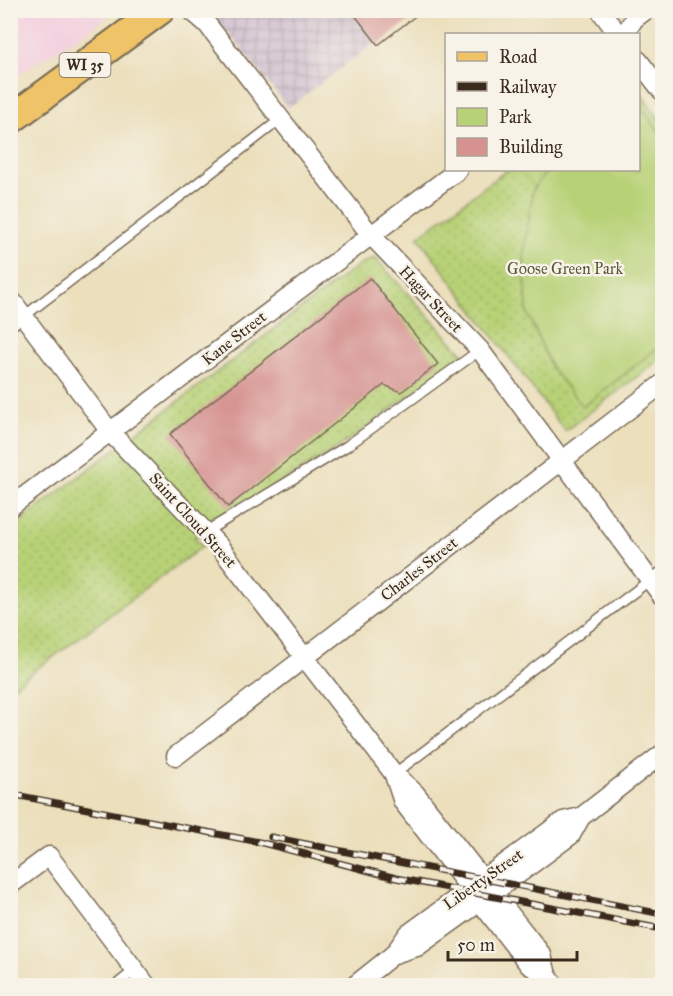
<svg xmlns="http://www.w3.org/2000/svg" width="673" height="996" font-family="'IM FELL Great Primer',serif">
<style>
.built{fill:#f3cfdf}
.industrial{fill:url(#industrial-grid)}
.green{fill:url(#green-dots);stroke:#797e4a;stroke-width:1.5}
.pitch{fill:#b7d176;stroke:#797e4a;stroke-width:1.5}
.building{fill:#d59290}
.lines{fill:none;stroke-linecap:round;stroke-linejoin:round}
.lane-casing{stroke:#796955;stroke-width:12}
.street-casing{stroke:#796955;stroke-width:21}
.primary-casing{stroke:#796955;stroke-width:32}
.lane{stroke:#fff;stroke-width:9}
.street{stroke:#fff;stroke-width:18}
.primary{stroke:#efc469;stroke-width:28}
.rail-casing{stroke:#3b2a1e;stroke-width:7}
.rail{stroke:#f7f3e8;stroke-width:4.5;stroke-dasharray:14;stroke-linecap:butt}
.labels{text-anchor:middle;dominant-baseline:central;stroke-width:5;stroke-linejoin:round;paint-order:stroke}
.shield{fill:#f7f3e8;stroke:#73665b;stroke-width:1.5}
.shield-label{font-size:15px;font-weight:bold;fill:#3b2a1e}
.park-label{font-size:16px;fill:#5a5434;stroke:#f7f3e8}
.street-label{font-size:16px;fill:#3b2a1e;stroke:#f7f3e8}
</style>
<defs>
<pattern id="industrial-grid" width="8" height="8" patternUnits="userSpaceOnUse" patternTransform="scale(1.5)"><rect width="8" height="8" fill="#cfbdce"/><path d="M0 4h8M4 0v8" fill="none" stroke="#a99aa7"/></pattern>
<pattern id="green-dots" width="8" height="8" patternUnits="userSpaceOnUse" patternTransform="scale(1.5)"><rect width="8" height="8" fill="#b7d176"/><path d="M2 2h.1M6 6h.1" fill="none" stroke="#9eb466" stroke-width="1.8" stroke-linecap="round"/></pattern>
</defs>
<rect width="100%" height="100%" fill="#f7f3e8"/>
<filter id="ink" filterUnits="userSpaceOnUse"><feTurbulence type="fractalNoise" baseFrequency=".0167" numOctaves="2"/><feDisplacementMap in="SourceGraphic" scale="12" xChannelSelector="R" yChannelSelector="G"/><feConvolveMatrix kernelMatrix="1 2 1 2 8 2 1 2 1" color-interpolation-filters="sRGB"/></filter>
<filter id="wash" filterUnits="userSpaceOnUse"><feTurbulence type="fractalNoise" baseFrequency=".008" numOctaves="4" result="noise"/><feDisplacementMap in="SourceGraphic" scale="24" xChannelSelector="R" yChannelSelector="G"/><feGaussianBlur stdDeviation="1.35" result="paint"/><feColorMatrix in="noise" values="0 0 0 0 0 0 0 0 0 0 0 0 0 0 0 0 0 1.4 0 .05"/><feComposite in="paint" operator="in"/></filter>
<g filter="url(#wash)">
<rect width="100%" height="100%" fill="#ebdfbc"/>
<path class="built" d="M11 10H115V11L92 28 11 79Z"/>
<path class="industrial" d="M215 11H417L288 108 218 20Z"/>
<g class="green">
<path d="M639 91 662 123V358L565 431 418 237 507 170H638Z"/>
<path d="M375 258 464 355 351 439 194 537 203 546 11 688V528L360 264Z"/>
</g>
<path class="pitch" d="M639 104 662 135V344L583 407 552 369 527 312 524 253 533 189 548 170H638Z"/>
<g id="blocks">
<g class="building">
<path d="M351 10H423L378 45Z"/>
<path d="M370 278 438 364 401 392 384 385 228 507 170 434Z"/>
</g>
</g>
</g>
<g filter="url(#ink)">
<use href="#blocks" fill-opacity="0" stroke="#796955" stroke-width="1.5"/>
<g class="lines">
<defs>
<g id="lane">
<path d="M10 327 281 119"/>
<path d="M207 531 347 446 480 350"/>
<path d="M394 774 662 571"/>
<path d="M115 986 135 970"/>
</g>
<g id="street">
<path d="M191 10 207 24 370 234 480 350 662 596"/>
<path d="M600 10 618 34"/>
<path d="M625 34 634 19 646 10"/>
<path d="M638 60 662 91"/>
<path d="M10 298 111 433 219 546 394 774 415 793 542 955 547 975"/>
<path d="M10 507 458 170"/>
<path d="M176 756 662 384"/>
<path d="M394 775 403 802 529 965 547 975 555 986"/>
<path d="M10 885 49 856 147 986"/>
<path d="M394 954 408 934 563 821 581 817"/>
<path d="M354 986 394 954 417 947 516 876 571 835 581 817 662 754"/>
</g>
<path id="primary" d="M10 120 160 10"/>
</defs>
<use href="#lane" class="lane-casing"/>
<use href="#street" class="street-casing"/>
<use href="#primary" class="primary-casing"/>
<use href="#lane" class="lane"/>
<use href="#street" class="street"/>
<use href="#primary" class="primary"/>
<defs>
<g id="rail">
<path d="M10 794 259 842 396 878 662 929"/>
<path d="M271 837 662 914"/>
</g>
</defs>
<use href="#rail" class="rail-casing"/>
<use href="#rail" class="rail"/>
</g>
</g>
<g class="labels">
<rect class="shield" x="59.5" y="53" width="51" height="24" rx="4.5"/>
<g class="shield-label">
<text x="85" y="65">WI 35</text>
</g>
<g class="park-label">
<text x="565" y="268">Goose Green Park</text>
</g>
<g class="street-label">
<text transform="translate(431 299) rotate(47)">Hagar Street</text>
<text transform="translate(234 338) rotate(-38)">Kane Street</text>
<text transform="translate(193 520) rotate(48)">Saint Cloud Street</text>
<text transform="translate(419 569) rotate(-38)">Charles Street</text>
<text transform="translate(483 879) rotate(-35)">Liberty Street</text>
</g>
</g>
<rect width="673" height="996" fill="none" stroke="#f7f3e8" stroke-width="36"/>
<rect x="445" y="33" width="195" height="138" fill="#f7f3e8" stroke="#aca397" stroke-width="1.5"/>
<rect x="457" y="52" width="30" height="9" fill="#efc469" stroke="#aca397" stroke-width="1.5"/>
<text x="499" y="63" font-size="18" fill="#3b2a1e">Road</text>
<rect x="457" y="82" width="30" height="9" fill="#3b2a1e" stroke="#aca397" stroke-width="1.5"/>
<text x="499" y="93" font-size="18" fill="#3b2a1e">Railway</text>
<rect x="457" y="108" width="30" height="18" fill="#b7d176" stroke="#aca397" stroke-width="1.5"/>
<text x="499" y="123" font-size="18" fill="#3b2a1e">Park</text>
<rect x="457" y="138" width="30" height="18" fill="#d59290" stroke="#aca397" stroke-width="1.5"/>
<text x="499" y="153" font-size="18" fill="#3b2a1e">Building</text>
<path d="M448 951v9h129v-9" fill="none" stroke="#3b2a1e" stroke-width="3"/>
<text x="457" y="951" font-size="18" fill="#3b2a1e" stroke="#f7f3e8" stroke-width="4.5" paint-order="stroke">50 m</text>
</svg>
